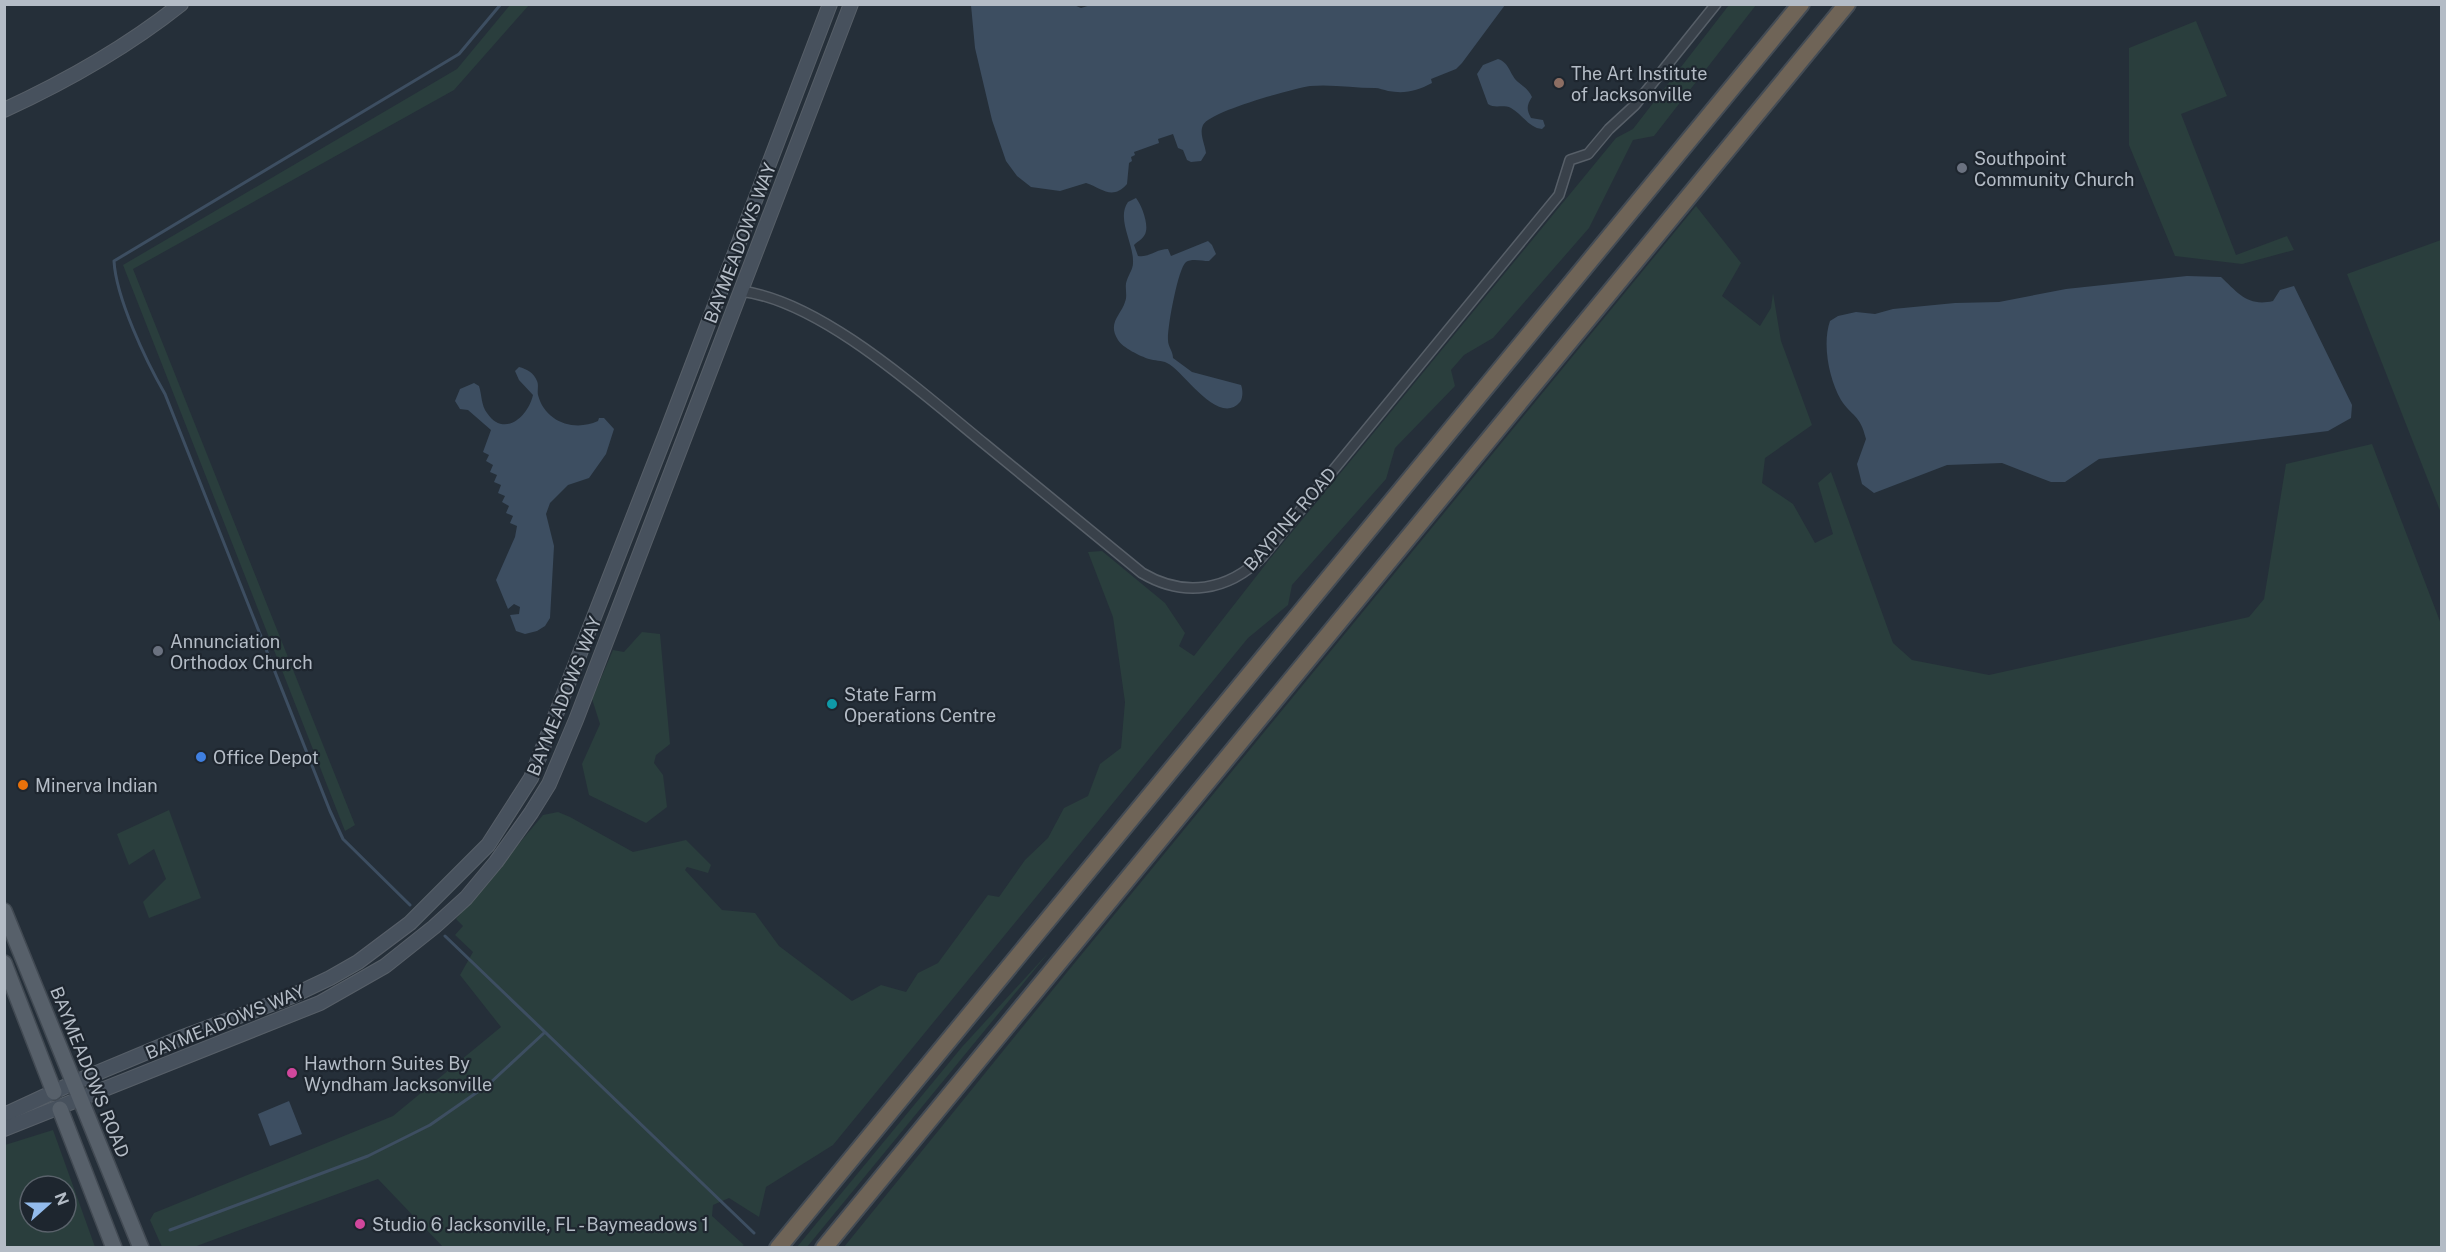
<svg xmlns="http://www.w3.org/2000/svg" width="2446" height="1252" font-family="'Public Sans',sans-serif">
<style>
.green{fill:#2a3e3d;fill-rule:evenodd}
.water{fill:#3d4e61}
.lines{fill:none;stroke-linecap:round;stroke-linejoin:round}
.stream{stroke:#3d4e61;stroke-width:3}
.street-casing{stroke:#575f68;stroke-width:12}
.secondary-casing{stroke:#575f68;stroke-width:16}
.primary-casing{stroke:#424a53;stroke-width:18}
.highway-casing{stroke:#444c55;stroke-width:20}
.street{stroke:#39414a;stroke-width:9}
.secondary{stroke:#47515d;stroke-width:14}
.primary{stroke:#57606a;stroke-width:15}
.highway{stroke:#6f6457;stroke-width:16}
.education-dot{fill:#8d6e63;stroke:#1e262f;stroke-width:2}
.worship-dot{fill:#6b7280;stroke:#1e262f;stroke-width:2}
.culture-dot{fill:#0f9aa8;stroke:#1e262f;stroke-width:2}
.shop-dot{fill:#3f7fe0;stroke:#1e262f;stroke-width:2}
.food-dot{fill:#e8710a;stroke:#1e262f;stroke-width:2}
.hotel-dot{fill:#d1479c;stroke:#1e262f;stroke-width:2}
.labels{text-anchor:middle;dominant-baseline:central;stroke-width:4.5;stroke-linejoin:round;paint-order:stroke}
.poi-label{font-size:18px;fill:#b4bcc6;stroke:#1e262f;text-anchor:start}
.street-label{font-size:18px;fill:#b4bcc6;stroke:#1e262f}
</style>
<rect width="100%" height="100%" fill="#252f39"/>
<g class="green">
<path d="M510 5H529L454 90 133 269 355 825 345 831 123 265 457 69Z"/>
<path d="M1729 5H1756L1654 136 1633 140 1589 228 1493 338 1464 355 1451 370 1455 386 1395 448 1386 479 1292 585 1288 605 1248 638 833 1145 766 1187 759 1217 729 1198 713 1205 712 1216 744 1245 741 1247H443L378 1179 194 1247H162L150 1220 154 1213 393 1116 501 1027 460 975 473 952 455 935 463 926 456 919 543 815 558 812 570 817 633 852 686 840 711 865 708 873 687 867 685 870 722 910 755 913 779 946 852 1001 881 985 906 992 918 973 938 963 988 895 999 897 1025 860 1048 838 1064 808 1088 796 1100 764 1121 748 1125 702 1113 617 1088 552 1102 551 1165 603 1185 633 1179 646 1194 656 1269 560 1616 138 1633 129Z"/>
<path d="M2196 21 2227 96 2181 114 2236 255 2287 236 2294 250 2242 264 2175 256 2129 145V48Z"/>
<path d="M1696 206 1741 263 1722 296 1760 326 1771 308 1773 293 1781 341 1812 425 1765 458 1762 483 1793 504 1815 543 1833 534 1818 483 1831 472 1893 643 1912 660 1989 675 2249 617 2264 599 2286 464 2372 444 2441 624V1247H844L1068 971Z"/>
<path d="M2441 240H2442L2441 513 2347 274Z"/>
<path d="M642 632 660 634 670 744 656 755 654 763 663 775 667 807 646 823 589 795 582 764 600 724 592 699 613 650 624 652Z"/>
<path d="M169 810 201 898 149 918 143 902 166 879 154 849 129 865 117 834Z"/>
<path d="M1049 952 807 1247H797L962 1047Z"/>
<path d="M53 1130 95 1247H5V1145ZM30 1186H66V1222H30Z"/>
</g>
<g class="water">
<path d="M1074 5 1081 8 1094 4 1505 5 1462 63 1456 69 1431 79 1432 83C1417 91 1405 94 1388 91 1384 90 1379 88 1375 88 1354 88 1332 84 1310 86 1292 89 1210 111 1203 125 1199 134 1205 144 1206 153L1201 161 1191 162 1187 160 1183 150 1178 148 1173 134 1158 139 1159 143 1134 152 1135 155 1131 157 1132 161 1129 163 1127 184C1112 201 1102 188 1086 183L1060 191 1031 187 1017 176 1006 161 992 120 975 48 971 5Z"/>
<path d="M1498 59C1510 63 1509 74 1518 82 1524 87 1528 89 1532 97 1527 105 1526 109 1531 118L1543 120 1545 126 1542 129C1529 128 1522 114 1511 108 1503 104 1495 109 1488 104L1477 74 1483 65Z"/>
<path d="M1136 198C1141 204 1148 222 1146 231 1145 238 1138 241 1134 245L1138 256C1149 258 1156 249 1168 249L1171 256 1208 241 1212 245 1216 254 1209 261C1202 261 1192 258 1186 262 1178 268 1167 329 1168 340 1168 347 1173 351 1173 358L1192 372 1241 385C1243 390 1243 398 1240 402 1218 427 1184 371 1167 363 1162 360 1154 361 1149 359 1140 356 1123 348 1118 340 1107 323 1121 315 1125 302 1128 295 1124 287 1127 280 1129 274 1133 269 1133 263 1134 243 1116 219 1128 202Z"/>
<path d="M2187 276 2221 277C2238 293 2248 307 2273 301L2280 290 2294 286 2352 405 2351 418 2328 431 2099 459 2065 482H2051L2002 463 1947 465 1874 493 1862 484 1857 464 1866 439C1860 414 1852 417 1841 400 1829 379 1822 344 1830 321L1838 316 1856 312 1875 314 1893 309 1955 303 1999 302 2066 289Z"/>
<path d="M519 367C527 369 534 373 537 381 539 385 537 391 538 395 545 422 574 432 598 421L599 418H604L614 429 606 454 589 478 568 485 550 503 546 514 554 546 550 618 545 626 537 631 525 634 516 631 510 615 519 614 520 607 514 604 508 609 496 580 515 537 517 526 510 523 513 516 506 513 509 506 502 502 505 496 498 493 501 485 494 482 497 475 490 472 493 465 486 461 489 455 483 452 491 430 468 410 460 409 455 401 460 389 474 383 479 386C482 395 481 405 487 413 504 438 528 417 533 395L519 380 515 371Z"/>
<path d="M289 1101 302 1134 270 1146 258 1114Z"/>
</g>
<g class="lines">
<g class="stream">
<path d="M410 905 343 839 330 811 165 394C146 361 116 298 114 261L459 54 501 4"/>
<path d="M445 936 754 1233"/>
<path d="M170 1230 368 1156 430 1125 489 1084 544 1033"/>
</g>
<defs>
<path id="street" d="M740 291C821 300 923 394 986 445 1038 488 1090 530 1142 573 1184 598 1228 591 1262 557L1559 195 1570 160 1588 154 1609 129 1635 105 1716 4"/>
<g id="secondary">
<path d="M4 110C67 81 127 47 181 4"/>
<path d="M4 1115 73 1083 183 1037 290 997 330 978 358 962 410 923 488 845 531 778 667 431 830 4"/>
<path d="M4 1129 320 1003 385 966 434 927 466 898 496 862 531 813 549 784 576 720 851 4"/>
</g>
<g id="primary">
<path d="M4 911 141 1248"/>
<path d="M4 963 54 1092"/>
<path d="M60 1109 114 1248"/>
</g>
<g id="highway">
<path d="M778 1248 1801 4"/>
<path d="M824 1248 1847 4"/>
</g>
</defs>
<use href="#street" class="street-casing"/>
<use href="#secondary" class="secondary-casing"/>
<use href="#primary" class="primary-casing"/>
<use href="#highway" class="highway-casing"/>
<use href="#street" class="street"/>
<use href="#secondary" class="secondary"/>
<use href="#primary" class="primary"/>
<use href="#highway" class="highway"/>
</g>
<circle class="education-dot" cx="1559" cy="83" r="6"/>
<g class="worship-dot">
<circle cx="1962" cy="168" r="6"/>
<circle cx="158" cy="651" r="6"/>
</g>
<circle class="culture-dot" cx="832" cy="704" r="6"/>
<circle class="shop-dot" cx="201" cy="757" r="6"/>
<circle class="food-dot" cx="23" cy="785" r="6"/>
<g class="hotel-dot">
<circle cx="292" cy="1073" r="6"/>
<circle cx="360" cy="1224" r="6"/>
</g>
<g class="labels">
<g class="poi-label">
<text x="1571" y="73">The Art Institute<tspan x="1571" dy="21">of Jacksonville</tspan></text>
<text x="1974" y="158">Southpoint<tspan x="1974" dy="21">Community Church</tspan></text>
<text x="170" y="641">Annunciation<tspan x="170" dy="21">Orthodox Church</tspan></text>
<text x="844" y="694">State Farm<tspan x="844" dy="21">Operations Centre</tspan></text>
<text x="213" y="757">Office Depot</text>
<text x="35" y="785">Minerva Indian</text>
<text x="304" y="1063">Hawthorn Suites By<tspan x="304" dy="21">Wyndham Jacksonville</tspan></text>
<text x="372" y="1224">Studio 6 Jacksonville, FL - Baymeadows 1</text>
</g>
<g class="street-label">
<text transform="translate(740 243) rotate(-69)">BAYMEADOWS WAY</text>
<text transform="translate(1290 519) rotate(-49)">BAYPINE ROAD</text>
<text transform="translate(564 696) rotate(-68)">BAYMEADOWS WAY</text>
<text transform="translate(225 1022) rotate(-22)">BAYMEADOWS WAY</text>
<text transform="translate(90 1072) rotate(68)">BAYMEADOWS ROAD</text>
</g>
</g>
<rect width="2446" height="1252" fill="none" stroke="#b4bcc6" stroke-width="12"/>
<g transform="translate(48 1204) rotate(69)"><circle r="28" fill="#1e262f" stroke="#5a626b" stroke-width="1.5"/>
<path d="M0-4.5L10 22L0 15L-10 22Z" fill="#93bbec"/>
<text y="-9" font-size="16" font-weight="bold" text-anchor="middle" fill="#b4bcc6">N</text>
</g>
</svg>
